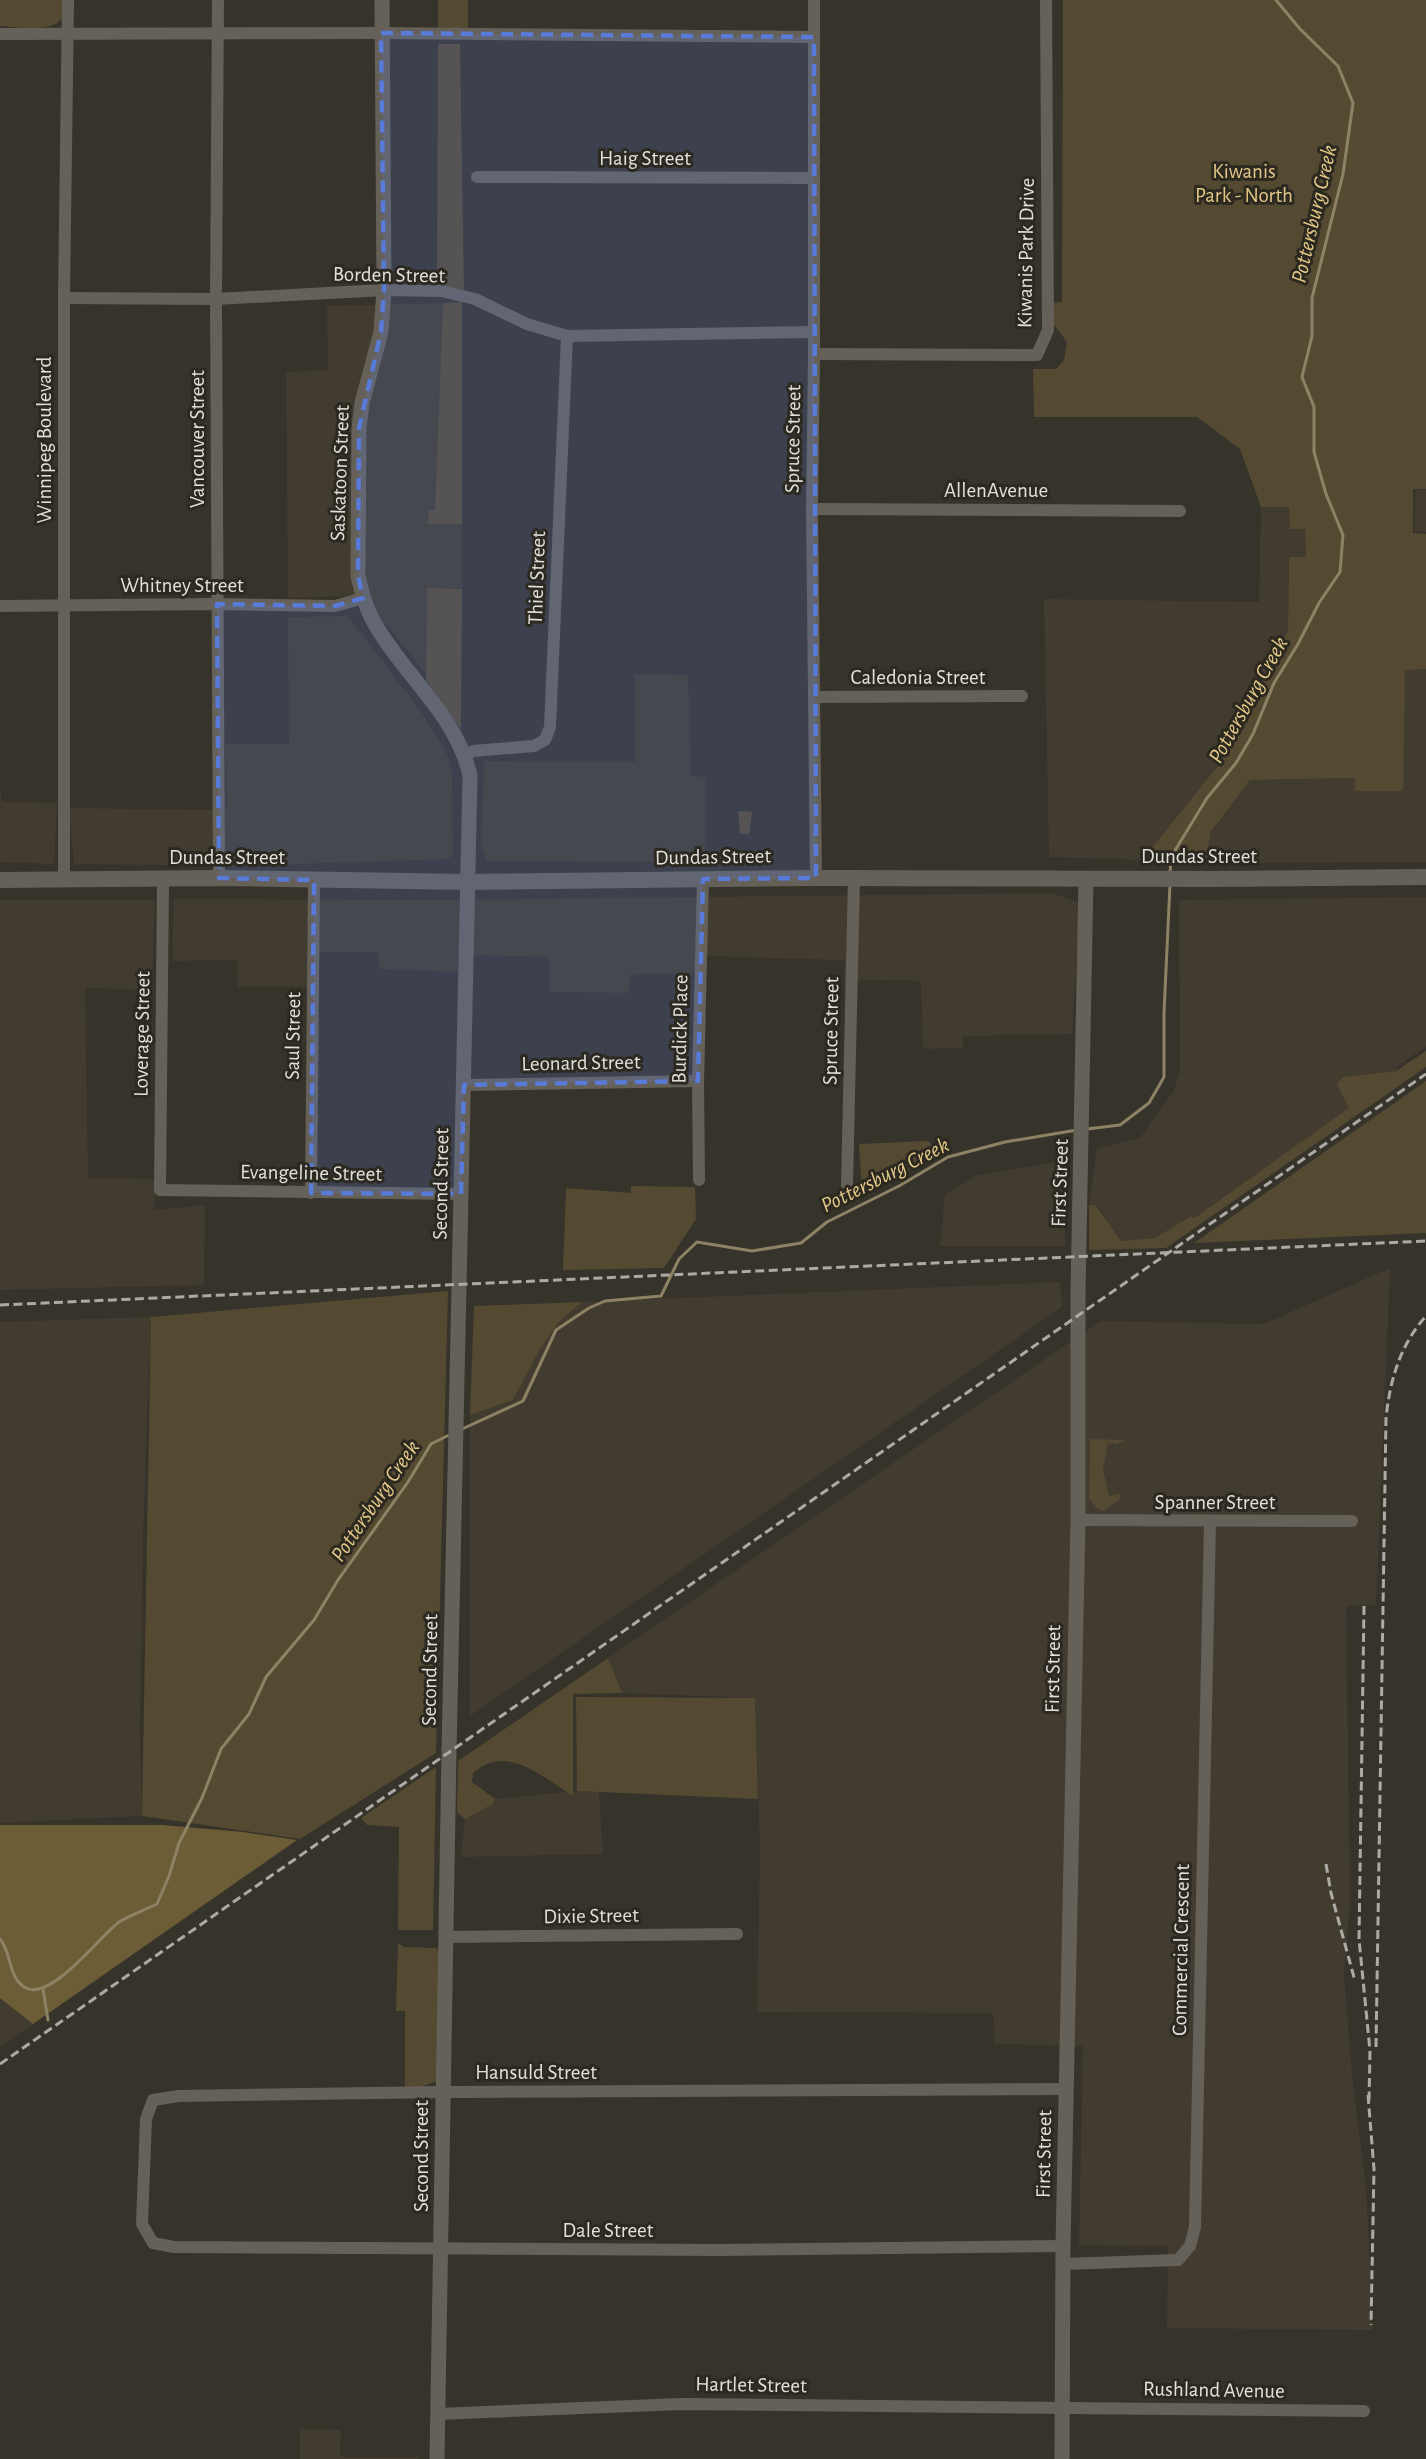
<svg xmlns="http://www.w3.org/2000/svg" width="1426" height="2459" font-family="'Alegreya Sans',sans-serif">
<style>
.built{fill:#413c2f}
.green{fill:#544a32}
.forest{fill:#6d5d37}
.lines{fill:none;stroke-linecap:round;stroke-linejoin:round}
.stream{stroke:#8e8265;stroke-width:3}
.minor{stroke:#656159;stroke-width:12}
.tertiary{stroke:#656159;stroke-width:15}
.secondary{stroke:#656159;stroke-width:16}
.rail{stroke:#acaaa4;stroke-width:3;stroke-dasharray:9 4.5;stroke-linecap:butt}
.marked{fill:#587ad9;fill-opacity:0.2;stroke:#587ad9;stroke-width:4.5;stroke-dasharray:12 8;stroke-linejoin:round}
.labels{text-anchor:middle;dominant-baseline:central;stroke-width:6;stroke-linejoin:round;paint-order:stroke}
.street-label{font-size:21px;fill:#e2e0db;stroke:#2c2921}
.park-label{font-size:21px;fill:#e2c685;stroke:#2c2921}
.water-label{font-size:22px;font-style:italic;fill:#e6cb89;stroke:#2c2921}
</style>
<rect width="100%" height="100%" fill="#36332b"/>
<g class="built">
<path d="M443 303 435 510 428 524H462V589L427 588 426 674 388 626 347 596 288 598 286 372 328 370 327 306Z"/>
<path d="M1415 490H1426V532L1414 531Z"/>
<path d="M1261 507H1289L1305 529 1306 557H1289L1288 631 1221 762 1142 860 1049 857 1044 599 1259 602Z"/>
<path d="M348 616 422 713 448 756 452 773 453 855 448 859 238 866 74 864 69 808 211 810 227 807 225 744H289L288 617Z"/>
<path d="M1405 669H1426V862L1205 863 1211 833 1250 780 1356 778 1355 791Z"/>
<path d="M635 674 688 675 691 776 705 777V862L487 861 481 847 484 761 635 762Z"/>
<path d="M0 788 2 802 57 803 54 864 0 862Z"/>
<path d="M1052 893 1080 903 1072 1034 963 1036V1048L923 1049 921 981 844 979 845 961 840 960 708 956 691 973 630 974 629 993 550 992V957L471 955 458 972 379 969 378 952H318L317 985 306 987H238L237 960 172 961 174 899 444 900Z"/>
<path d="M1426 897V1047L1396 1067V1071L1342 1077 1337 1085 1350 1108 1193 1218 1191 1216 1155 1238 1121 1241 1097 1205H1089L1097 1149 1140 1138 1173 1092 1180 1072 1179 900Z"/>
<path d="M0 900H155L152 990 85 988 88 1178 156 1179 154 1210 205 1205 204 1285 0 1290Z"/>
<path d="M1065 1161V1246H940L945 1195 978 1175Z"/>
<path d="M1390 1268 1376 1605 1346 1606 1350 1900 1344 1976 1353 2085 1366 2187 1373 2330 1167 2328 1168 2246 1079 2245 1083 2046 995 2044 993 2013 757 2012 760 1851 755 1698 622 1693 608 1658 1101 1321 1264 1324Z"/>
<path d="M1060 1282 1062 1307 470 1716V1415L513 1400 540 1349 559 1322 582 1302Z"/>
<path d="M151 1317 143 1535 140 1734 142 1816 0 1823V1322Z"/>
<path d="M577 1791 599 1792 603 1854 461 1857 465 1819 493 1804 495 1799Z"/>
<path d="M0 1998 33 2024 0 2047Z"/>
<path d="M300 2429 341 2430 340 2457H419V2459H300Z"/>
</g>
<g class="green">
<path d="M0 0H63C63 4 64 11 63 15 58 34 16 27 0 26Z"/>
<rect x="438" y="0" width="30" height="31"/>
<path d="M1063 0H1426V489H1413V533L1426 534V669L1405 670 1403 791H1355V778L1250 780 1211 832 1205 863H1153L1151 849 1221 762 1256 688 1288 631 1289 557H1306L1305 529H1290L1289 507H1261L1240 449 1197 417H1034L1033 369H1056L1064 360 1067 342 1052 322 1051 303 1062 302Z"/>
<path d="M438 44H460L464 290 437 286Z"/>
<path d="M462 302V524H428L429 510H435L443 303Z"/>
<path d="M427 588 462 589 461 729 426 680Z"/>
<path d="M738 811 752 812 749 834H740Z"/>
<path d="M1426 1051V1067L1166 1248 1089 1250V1205H1096L1121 1241 1155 1238 1191 1216 1194 1218 1349 1108 1337 1085 1342 1077 1396 1071Z"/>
<path d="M1426 1081V1233L1194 1243Z"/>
<path d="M928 1141 941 1156 862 1191 859 1144Z"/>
<path d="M631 1186 695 1187 696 1219 664 1268 563 1270 566 1188 631 1193Z"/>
<path d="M448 1291 436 1753 300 1839 142 1816 151 1317Z"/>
<path d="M582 1302 559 1322 540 1349 513 1400 470 1415 474 1306Z"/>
<path d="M1090 1439 1124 1440V1442H1119L1118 1444 1108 1443 1103 1469 1109 1496 1120 1494V1499L1103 1511 1098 1509 1089 1499Z"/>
<path d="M608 1658 622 1693 573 1694V1796C542 1777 507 1743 473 1773L472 1782 495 1799 493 1804 465 1819 457 1812 458 1761Z"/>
<path d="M576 1697 755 1698 758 1799 577 1791Z"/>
<path d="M436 1767 433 1930H398L399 1827 367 1825 361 1818Z"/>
<path d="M398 1943 404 1947 436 1948 439 1952 438 2080 420 2088H405V2011H396Z"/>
</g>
<path class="forest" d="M0 1825H162L243 1832 297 1840 33 2024 0 1998Z"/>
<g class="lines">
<g class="stream">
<path d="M1170 874 1171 857 1207 798 1236 763 1253 734 1274 683 1298 644 1319 603 1340 572 1343 535 1326 494 1314 452V407L1302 377 1312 336V298L1343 174 1353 103 1338 66 1300 29 1276 0"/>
<path d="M1087 1129 1120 1125 1149 1103 1164 1077V1013L1170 884"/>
<path d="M460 1430 523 1401 556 1330 589 1308 605 1301 661 1296 679 1259 697 1242 752 1251 801 1243 827 1222 899 1186 948 1157 1005 1142 1077 1130"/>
<path d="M0 1939C12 1954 8 1976 24 1987 49 2004 100 1936 119 1922 130 1915 145 1910 157 1904L169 1876 179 1843 202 1798 221 1749 249 1714 266 1677 314 1620 338 1580 408 1482 431 1444 451 1434"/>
<path d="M43 1989 48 2020"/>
</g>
<g class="minor">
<path d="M218 0 216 299 219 878"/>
<path d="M814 0V354L812 509 816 878"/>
<path d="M0 34 381 33 814 37"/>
<path d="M477 177 813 178"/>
<path d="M64 298 216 299 384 290 441 291 475 299 527 324 567 336 814 332"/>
<path d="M814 354 1037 355 1048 330 1046 0"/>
<path d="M812 509 1180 511"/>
<path d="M0 606 217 604 335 606 363 598"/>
<path d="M814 697 1022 696"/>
<path d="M466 755 473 751 534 746 545 740 550 727 567 336"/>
<path d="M163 879 160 1190 461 1194"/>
<path d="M64 880V298L68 0"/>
<path d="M464 1085 698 1081"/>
<path d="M699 1180 698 1081 703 879"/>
<path d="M847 1185 854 878"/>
<path d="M311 1193 314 880"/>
<path d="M1078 1520 1352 1521"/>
<path d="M447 1937 737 1934"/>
<path d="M1063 2246 719 2250 174 2247 153 2243 142 2224 146 2119 153 2100 179 2096 442 2092 1067 2089"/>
<path d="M1063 2264 1178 2260 1190 2246 1195 2227 1210 1522"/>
<path d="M438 2414 681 2404 1364 2411"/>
</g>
<g class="tertiary">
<path d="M382 0 384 290 381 332 362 403 359 428 358 576C362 593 366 609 375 624 405 677 457 715 470 776L449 1751 437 2459"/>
<path d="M1062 2459 1063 2246 1078 1520V1291L1086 879"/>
</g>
<path class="secondary" d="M0 880 219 878 467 882 816 878 1211 879 1426 877"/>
<g class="rail">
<path d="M0 1305 1426 1241"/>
<path d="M1364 1606 1359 1939 1370 2051 1369 2101"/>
<path d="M1326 1864 1331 1893 1355 1981"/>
<path d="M1376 2047 1386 1418C1390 1380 1400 1345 1426 1316"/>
<path d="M0 2064 1426 1074"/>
<path d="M1368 2095 1374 2169 1371 2325"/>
</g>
</g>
<path class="marked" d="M381 33 814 37 816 878 703 879 698 1081 464 1085 461 1194 311 1193 314 880 219 878 217 604 335 606 363 598 358 576 359 428 381 332 384 290Z"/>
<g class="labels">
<g class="street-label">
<text x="645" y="158">Haig Street</text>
<text transform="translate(1026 253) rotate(-89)">Kiwanis Park Drive</text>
<text transform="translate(389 275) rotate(1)">Borden Street</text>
<text transform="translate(197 439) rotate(-90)">Vancouver Street</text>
<text transform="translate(793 439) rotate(-89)">Spruce Street</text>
<text transform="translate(44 440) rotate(-90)">Winnipeg Boulevard</text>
<text transform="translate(340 473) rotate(-88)">Saskatoon Street</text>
<text x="996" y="490">AllenAvenue</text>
<text transform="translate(537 578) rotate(-88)">Thiel Street</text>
<text x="182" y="585">Whitney Street</text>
<text x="918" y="677">Caledonia Street</text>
<text x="1199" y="856">Dundas Street</text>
<text x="227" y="857">Dundas Street</text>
<text transform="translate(713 857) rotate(-1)">Dundas Street</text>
<text transform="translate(680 1029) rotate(-89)">Burdick Place</text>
<text transform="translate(831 1031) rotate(-89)">Spruce Street</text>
<text transform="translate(142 1034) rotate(-89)">Loverage Street</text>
<text transform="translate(293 1036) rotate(-89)">Saul Street</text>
<text transform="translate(581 1063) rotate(-1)">Leonard Street</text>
<text transform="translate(311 1173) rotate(1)">Evangeline Street</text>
<text transform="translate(1060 1183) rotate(-88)">First Street</text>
<text transform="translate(441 1184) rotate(-89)">Second Street</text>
<text x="1215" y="1502">Spanner Street</text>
<text transform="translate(1053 1669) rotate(-89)">First Street</text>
<text transform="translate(430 1670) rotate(-89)">Second Street</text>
<text transform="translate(591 1916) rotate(-1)">Dixie Street</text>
<text transform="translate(1181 1950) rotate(-89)">Commercial Crescent</text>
<text x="536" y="2072">Hansuld Street</text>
<text transform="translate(1044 2154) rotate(-89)">First Street</text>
<text transform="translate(421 2156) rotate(-90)">Second Street</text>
<text x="608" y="2230">Dale Street</text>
<text transform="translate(751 2385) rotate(1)">Hartlet Street</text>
<text transform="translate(1214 2390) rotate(1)">Rushland Avenue</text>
</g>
<g class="park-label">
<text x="1244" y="171">Kiwanis<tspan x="1244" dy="24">Park - North</tspan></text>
</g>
<g class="water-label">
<text transform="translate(1314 214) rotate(-77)">Pottersburg Creek</text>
<text transform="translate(1248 700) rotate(-61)">Pottersburg Creek</text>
<text transform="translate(885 1175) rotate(-27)">Pottersburg Creek</text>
<text transform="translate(375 1501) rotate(-56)">Pottersburg Creek</text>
</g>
</g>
</svg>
